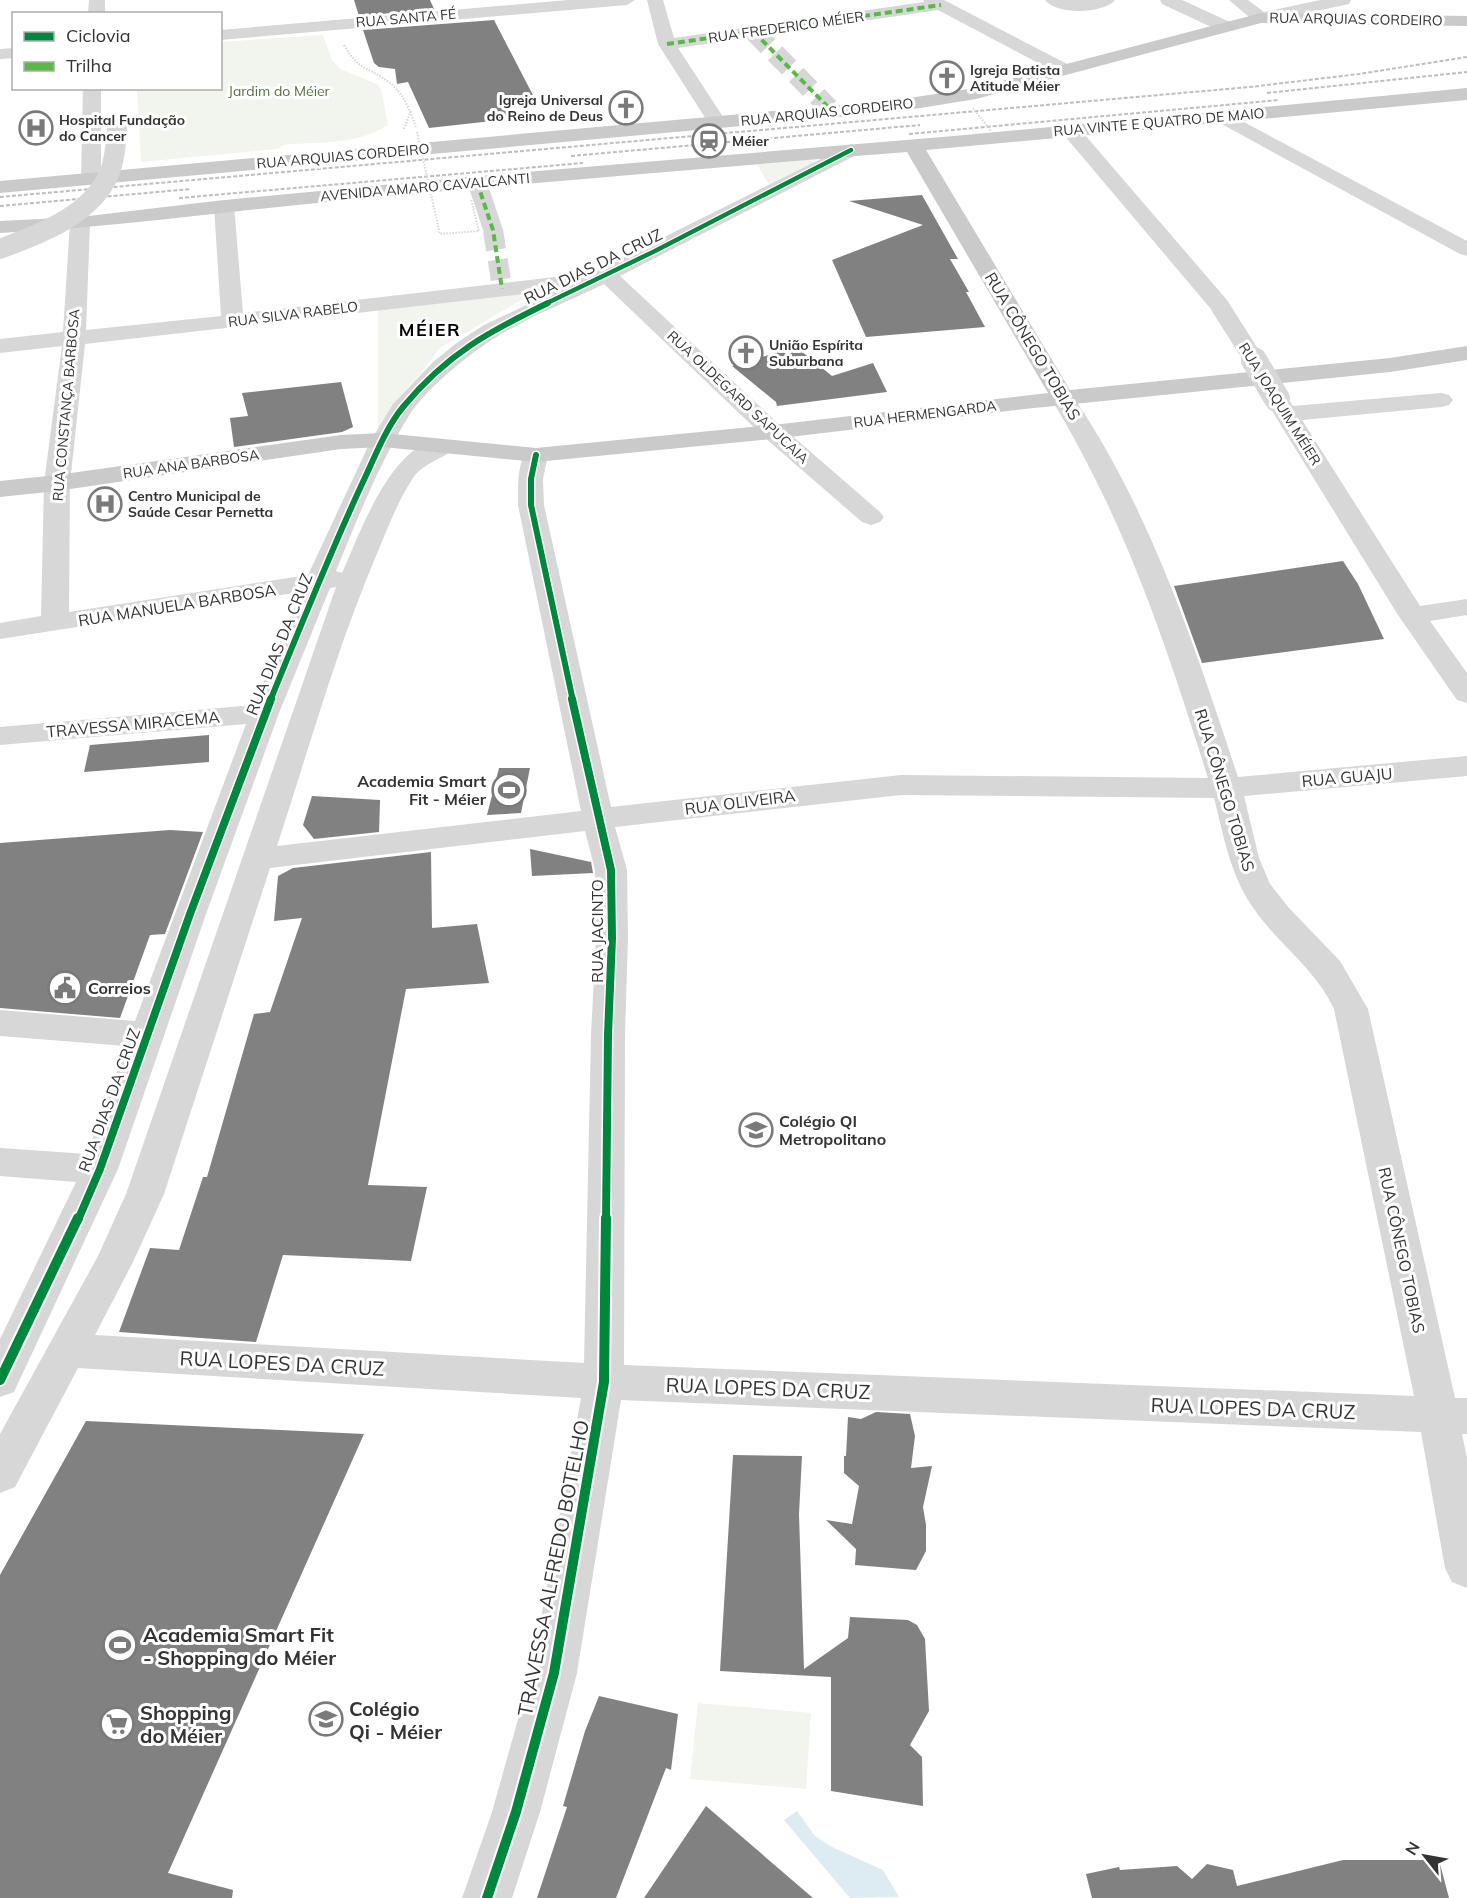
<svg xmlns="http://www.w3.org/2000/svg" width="1467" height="1898" font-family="Mulish,sans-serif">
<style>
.green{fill:#f1f5ed}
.water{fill:#ddebf3}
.building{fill:#818181}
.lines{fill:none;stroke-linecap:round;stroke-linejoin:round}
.minor-tunnel{stroke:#d6d6d6;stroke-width:20;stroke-dasharray:20 10;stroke-linecap:butt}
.path{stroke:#d6d6d6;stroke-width:2;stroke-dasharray:1.5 1.5;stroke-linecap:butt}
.minor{fill:#d7d7d7;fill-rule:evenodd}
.major{fill:#cacaca;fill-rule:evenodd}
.rail{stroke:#bebebe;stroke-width:2;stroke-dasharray:4 2;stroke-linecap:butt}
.path-bridge{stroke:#d6d6d6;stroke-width:2;stroke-dasharray:1.5 1.5;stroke-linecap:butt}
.minor-bridge-far1{stroke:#d7d7d7;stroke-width:20}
.minor-bridge{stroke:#d7d7d7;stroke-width:26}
.quiet{stroke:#58b947;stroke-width:4;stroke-dasharray:7 4;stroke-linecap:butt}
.cycleway-far3-casing{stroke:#fff;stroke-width:7}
.cycleway-far2-casing{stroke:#fff;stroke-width:9}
.cycleway-far1-casing{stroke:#fff;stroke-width:11}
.cycleway-casing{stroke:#fff;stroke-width:14}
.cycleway-far3{stroke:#00873e;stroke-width:4.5}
.cycleway-far2{stroke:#00873e;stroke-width:6}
.cycleway-far1{stroke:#00873e;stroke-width:8}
.cycleway{stroke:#00873e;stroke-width:10}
.labels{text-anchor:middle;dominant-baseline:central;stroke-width:6;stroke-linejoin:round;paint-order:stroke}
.far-street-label{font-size:14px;fill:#333;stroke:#fff}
.far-poi-label{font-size:14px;font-weight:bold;fill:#333;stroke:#fff;text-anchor:start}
.far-park-label{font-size:14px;fill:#56703f;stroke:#fff}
.street-label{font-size:16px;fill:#333;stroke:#fff}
.poi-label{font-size:16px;font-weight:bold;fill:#333;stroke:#fff;text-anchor:start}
.far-district-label{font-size:18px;font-weight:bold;letter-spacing:1.5px;fill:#000;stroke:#fff}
.near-street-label{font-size:20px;fill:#333;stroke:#fff}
.near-poi-label{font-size:20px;font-weight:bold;fill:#333;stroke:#fff;text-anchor:start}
</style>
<rect width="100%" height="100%" fill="#fff"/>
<g class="green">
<path d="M323 35 332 60 340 69 377 84 381 89 388 125C356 146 319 141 283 145L278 149 141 162 137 89 220 88 221 42Z"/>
<path d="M806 159 813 162 812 164 774 185 767 182 757 164Z"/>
<path d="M549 290 521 300 440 348 421 373 400 396 378 429V310Z"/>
<path d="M698 1703 811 1713 806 1789 690 1779Z"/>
</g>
<path class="water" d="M797 1811 815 1836 832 1847 883 1870 899 1897 850 1898 784 1820Z"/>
<g class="building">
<path d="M354 0H430L434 9 359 16Z"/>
<path d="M494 20 537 103 504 107 510 119 429 128 408 82 397 84 395 69 379 67 374 63 363 30Z"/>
<path d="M922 195 958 259H950L969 292H966L985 327 866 337 832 260 923 225 849 201Z"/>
<path d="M796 347 832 376 873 363 887 392 777 406 776 402 732 366Z"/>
<path d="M341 382 353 427 342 432 234 447 230 418 248 416 242 393Z"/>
<path d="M1343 561 1358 584 1384 639 1202 663 1174 586Z"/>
<path d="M209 735V762L84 772 90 745Z"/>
<path d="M499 768H530L521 813 487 815Z"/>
<path d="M312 796 380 800 379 832 314 839 303 825Z"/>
<path d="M170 830 203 832 165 934 150 935 120 1018 0 1008V843Z"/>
<path d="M530 849 591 862 593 873 532 876Z"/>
<path d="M431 852 432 928 477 924 489 983 406 989 368 1185 427 1187 411 1261 283 1255 256 1342 119 1332 150 1248 179 1250 203 1177H207L254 1014 270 1012 302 918 274 921 278 876 293 868Z"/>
<path d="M876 1412 910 1414 915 1436 911 1468 932 1466 923 1507 926 1525V1551L916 1570 855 1565 856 1549 826 1520 852 1524 859 1486 844 1473V1456H846L848 1417 861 1419Z"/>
<path d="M86 1421 364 1434 168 1873 233 1890 232 1898H0V1575Z"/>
<path d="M733 1455 802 1456 799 1514 804 1669 848 1638 850 1617 908 1620 917 1625 925 1639 929 1711 910 1745 922 1757 923 1806 831 1791V1677L720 1671Z"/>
<path d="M599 1696 678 1714 671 1770 666 1768 616 1898H537L567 1807 563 1806 585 1731Z"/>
<path d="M706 1806 813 1898H644Z"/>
<path d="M1343 1860H1439L1449 1898H1092L1086 1874 1119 1867 1120 1870 1177 1866 1192 1879 1207 1864 1233 1870 1237 1886Z"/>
</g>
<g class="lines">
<g class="minor-tunnel">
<path d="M754 32 829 108"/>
<path d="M493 230 501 281"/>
</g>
<g class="path">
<path d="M344 45C359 72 370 67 390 83 404 94 411 112 416 128"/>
<path d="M404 129 411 110"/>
</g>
<g class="minor">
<path d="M89 0H105V14H88Z"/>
<path d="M568 0H635L627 5 220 40V30Z"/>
<path d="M647 0H663L674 38 924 2 923 0H944L1071 66 1074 70 1071 74H1059L938 10 678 48 727 123 725 127H711L658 44Z"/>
<path d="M1045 0H1115C1104 14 1056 15 1045 0Z"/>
<path d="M1160 0H1182L1232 23 1235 27 1232 31H1220L1162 4Z"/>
<path d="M1229 0H1248L1264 12 1320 0H1351L1349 4 1261 23 1255 22Z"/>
<path d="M14 48V58L0 59V49Z"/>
<path d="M83 88H101V178L98 182H84L81 178Z"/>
<path d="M1223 111 1467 241V256L1460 254 1216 121 1214 117 1216 113Z"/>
<path d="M1071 125 1078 127 1227 300 1265 360 1262 365 1254 367 1246 365 1210 308 1064 135 1061 131 1064 127Z"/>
<path d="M851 144 858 146 861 150 858 154 620 276 782 427 880 512 884 517 880 522 871 525 862 522 764 437 604 284C569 301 531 316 498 336 469 354 429 386 410 414 381 459 356 522 336 571L342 573C360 534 396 427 453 441L456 446C448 458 423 462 413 478 397 502 387 530 376 556 336 650 309 749 277 846L581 811 518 505C518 487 517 465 527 450L536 448 545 450 548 455 543 479 544 505 611 807 901 775 1208 778C1165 641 1125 520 1050 397L1054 392 1062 390 1070 392C1150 508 1194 644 1238 777L1467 756V776L1244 796 1259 858 1270 884 1289 908 1340 961 1368 1009 1455 1398H1467V1434H1462L1467 1458V1588L1452 1582 1445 1568 1421 1432 621 1400 577 1673 540 1812 512 1898H462L492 1812 531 1673 581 1398 78 1368 15 1487 0 1493V1434L98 1256 126 1194 336 587 330 588 279 713 206 914 118 1169 14 1392 0 1397V1339L76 1182 0 1176V1148L87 1154 126 1046 0 1036V1010L135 1021 246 724 0 745V727L254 705 301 592 0 639V623L41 616 44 483 62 346 0 353V339L63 332 70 223 73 219 80 217 87 219 90 223 86 330 221 316 214 206 217 202H231L234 206 243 313 555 277 580 279ZM558 290 484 325 458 342 433 362 393 404 371 440 308 575 69 612 70 483 85 344ZM901 795 1214 798C1224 837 1230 875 1254 909 1279 945 1315 968 1334 1009L1414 1396 624 1365 625 1035 628 938 627 870 615 827ZM585 831 595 870 596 938 591 1035 584 1363 95 1335 133 1262 164 1194 270 868Z"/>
<path d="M477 176 484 178 487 182 503 230 500 234 493 236 486 234 483 230 467 182 470 178Z"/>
<path d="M1277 392 1285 394 1293 406 1441 393 1449 395 1453 400 1449 405 1441 407 1302 420 1420 606 1467 599V615L1430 621 1467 673V703L1457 700 1398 615 1274 414 1265 399 1269 394Z"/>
</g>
<g class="major">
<path d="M1261 13 1467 16V26L1261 23 976 99 896 112 0 193V181L896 100 975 88Z"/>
<path d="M1467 88V100L926 150 1070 390 1390 358 1467 346V360L1390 372 1024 409 773 439 536 462 383 447 341 449 57 491 0 497V481L57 475 341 435 383 433 536 448 773 425 1048 393 907 152C720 167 533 183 346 200 231 211 116 227 0 233V221L80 217 224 200 477 176 954 136Z"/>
</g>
<g class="rail">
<path d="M1267 93 1467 72"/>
<path d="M909 134 1279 100"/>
<path d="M571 156 920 125"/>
<path d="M0 197 1250 87 1359 74 1467 57"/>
<path d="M179 198 583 163"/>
<path d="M0 206 191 189"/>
</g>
<g class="path-bridge">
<path d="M973 108 991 131"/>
<path d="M417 132 440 234 479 231 471 199"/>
</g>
<path class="minor-bridge-far1" d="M0 249C39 234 91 216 109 174 115 160 116 143 117 128"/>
<path class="minor-bridge" d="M1254 360 1277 399"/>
<g class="quiet">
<path d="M754 32 829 108"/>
<path d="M667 44 941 5"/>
<path d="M477 182 493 230 502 289"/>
</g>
<defs>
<path id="cycleway-far3" d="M545 304 655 251 851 150"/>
<g id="cycleway-far2">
<path d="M536 455 531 479V505L573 701"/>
<path d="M270 701C300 628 329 555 362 484 374 459 385 429 403 407 447 354 488 332 548 303"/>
</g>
<g id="cycleway-far1">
<path d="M572 699 611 870 612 938 608 1035 606 1220"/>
<path d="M78 1220 100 1169 190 914 271 699"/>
</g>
<g id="cycleway">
<path d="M0 1380 78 1218"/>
<path d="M487 1898 516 1812 554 1673 604 1382 606 1218"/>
</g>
</defs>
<use href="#cycleway-far3" class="cycleway-far3-casing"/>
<use href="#cycleway-far2" class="cycleway-far2-casing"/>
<use href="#cycleway-far1" class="cycleway-far1-casing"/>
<use href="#cycleway" class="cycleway-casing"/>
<use href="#cycleway-far3" class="cycleway-far3"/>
<use href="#cycleway-far2" class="cycleway-far2"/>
<use href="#cycleway-far1" class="cycleway-far1"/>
<use href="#cycleway" class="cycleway"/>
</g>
<defs>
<symbol id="church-ring" viewBox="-11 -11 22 22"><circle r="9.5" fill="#fff" stroke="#7a7a7a" stroke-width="1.5"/><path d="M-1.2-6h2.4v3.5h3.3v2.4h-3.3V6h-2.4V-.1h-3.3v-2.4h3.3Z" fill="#7a7a7a"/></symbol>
<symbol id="hospital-ring" viewBox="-11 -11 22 22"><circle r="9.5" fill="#fff" stroke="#7a7a7a" stroke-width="1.5"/><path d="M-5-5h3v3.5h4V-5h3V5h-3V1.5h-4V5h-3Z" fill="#7a7a7a"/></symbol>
<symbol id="station-ring" viewBox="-11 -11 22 22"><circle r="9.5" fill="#fff" stroke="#7a7a7a" stroke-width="1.5"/><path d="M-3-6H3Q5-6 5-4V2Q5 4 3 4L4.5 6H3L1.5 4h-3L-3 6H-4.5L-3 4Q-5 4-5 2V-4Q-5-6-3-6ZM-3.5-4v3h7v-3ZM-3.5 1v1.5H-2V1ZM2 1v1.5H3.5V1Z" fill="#7a7a7a"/></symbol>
<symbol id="stadium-ring" viewBox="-11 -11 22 22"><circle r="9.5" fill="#fff" stroke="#7a7a7a" stroke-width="1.5"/><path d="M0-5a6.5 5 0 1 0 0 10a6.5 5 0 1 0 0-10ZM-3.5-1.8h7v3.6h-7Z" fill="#7a7a7a"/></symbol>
<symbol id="civic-ring" viewBox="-11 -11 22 22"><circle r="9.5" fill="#fff" stroke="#7a7a7a" stroke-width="1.5"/><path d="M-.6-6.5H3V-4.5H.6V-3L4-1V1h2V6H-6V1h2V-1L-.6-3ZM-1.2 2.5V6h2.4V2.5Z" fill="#7a7a7a"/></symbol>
<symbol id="school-ring" viewBox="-11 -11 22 22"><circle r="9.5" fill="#fff" stroke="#7a7a7a" stroke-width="1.5"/><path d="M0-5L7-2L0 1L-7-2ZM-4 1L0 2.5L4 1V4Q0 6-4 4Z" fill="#7a7a7a"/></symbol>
<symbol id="supermarket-ring" viewBox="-11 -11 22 22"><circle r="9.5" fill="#fff" stroke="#7a7a7a" stroke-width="1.5"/><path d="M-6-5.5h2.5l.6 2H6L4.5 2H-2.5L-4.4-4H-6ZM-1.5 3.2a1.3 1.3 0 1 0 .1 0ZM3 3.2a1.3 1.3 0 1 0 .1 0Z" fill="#7a7a7a"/></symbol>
</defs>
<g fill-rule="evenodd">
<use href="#church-ring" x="928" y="59" width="38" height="38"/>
<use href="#church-ring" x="607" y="89" width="38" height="38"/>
<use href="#hospital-ring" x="17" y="109" width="38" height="38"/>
<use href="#station-ring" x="690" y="122" width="38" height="38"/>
<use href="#church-ring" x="727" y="334" width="38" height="38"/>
<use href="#hospital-ring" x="86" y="485" width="38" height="38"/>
<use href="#stadium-ring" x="490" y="771" width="38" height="38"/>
<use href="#civic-ring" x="46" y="969" width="38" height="38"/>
<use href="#school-ring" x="737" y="1111" width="38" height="38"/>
<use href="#stadium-ring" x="101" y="1626" width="38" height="38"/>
<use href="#school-ring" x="307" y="1700" width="38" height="38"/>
<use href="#supermarket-ring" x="98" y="1705" width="38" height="38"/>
</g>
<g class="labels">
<g class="far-street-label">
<text transform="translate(406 18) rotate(-5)">RUA SANTA FÉ</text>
<text transform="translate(1356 19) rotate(1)">RUA ARQUIAS CORDEIRO</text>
<text transform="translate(786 27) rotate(-8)">RUA FREDERICO MÉIER</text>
<text transform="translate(827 112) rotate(-6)">RUA ARQUIAS CORDEIRO</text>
<text transform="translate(1159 122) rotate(-5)">RUA VINTE E QUATRO DE MAIO</text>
<text transform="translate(343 156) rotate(-5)">RUA ARQUIAS CORDEIRO</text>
<text transform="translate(425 187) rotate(-5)">AVENIDA AMARO CAVALCANTI</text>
<text transform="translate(293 314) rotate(-7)">RUA SILVA RABELO</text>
<text transform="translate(738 397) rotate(43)">RUA OLDEGARD SAPUCAIA</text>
<text transform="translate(1280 404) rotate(58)">RUA JOAQUIM MÉIER</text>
<text transform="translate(66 405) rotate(-85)">RUA CONSTANÇA BARBOSA</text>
<text transform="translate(925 414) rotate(-7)">RUA HERMENGARDA</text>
<text transform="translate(191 464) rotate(-8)">RUA ANA BARBOSA</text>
</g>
<g class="far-poi-label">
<text x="970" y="70">Igreja Batista<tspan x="970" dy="16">Atitude Méier</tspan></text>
<text x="603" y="100" text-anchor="end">Igreja Universal<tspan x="603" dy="16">do Reino de Deus</tspan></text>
<text x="59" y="120">Hospital Fundação<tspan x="59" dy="16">do Cancer</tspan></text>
<text x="732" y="141">Méier</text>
<text x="769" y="345">União Espírita<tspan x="769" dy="16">Suburbana</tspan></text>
<text x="128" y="496">Centro Municipal de<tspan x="128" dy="16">Saúde Cesar Pernetta</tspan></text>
</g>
<g class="far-park-label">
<text x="279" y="91">Jardim do Méier</text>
</g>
<g class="street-label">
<text transform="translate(593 266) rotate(-26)">RUA DIAS DA CRUZ</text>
<text transform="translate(1033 346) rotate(59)">RUA CÔNEGO TOBIAS</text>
<text transform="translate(177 605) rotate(-9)">RUA MANUELA BARBOSA</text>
<text transform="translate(279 644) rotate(-68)">RUA DIAS DA CRUZ</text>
<text transform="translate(133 724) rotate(-5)">TRAVESSA MIRACEMA</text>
<text transform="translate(1347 777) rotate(-5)">RUA GUAJU</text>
<text transform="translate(1225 790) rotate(73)">RUA CÔNEGO TOBIAS</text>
<text transform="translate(740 802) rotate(-7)">RUA OLIVEIRA</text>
<text transform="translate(597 931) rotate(-90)">RUA JACINTO</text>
<text transform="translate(109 1100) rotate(-70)">RUA DIAS DA CRUZ</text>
<text transform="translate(1402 1250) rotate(78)">RUA CÔNEGO TOBIAS</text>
</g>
<g class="poi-label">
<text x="486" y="781" text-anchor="end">Academia Smart<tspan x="486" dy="18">Fit - Méier</tspan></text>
<text x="88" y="988">Correios</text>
<text x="779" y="1121">Colégio QI<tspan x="779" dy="18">Metropolitano</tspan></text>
</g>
<g class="far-district-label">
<text x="430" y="329">MÉIER</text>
</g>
<g class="near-street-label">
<text transform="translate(282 1363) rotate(3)">RUA LOPES DA CRUZ</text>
<text transform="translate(768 1388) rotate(2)">RUA LOPES DA CRUZ</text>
<text transform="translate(1253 1408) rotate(2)">RUA LOPES DA CRUZ</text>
<text transform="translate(553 1568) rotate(-79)">TRAVESSA ALFREDO BOTELHO</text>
</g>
<g class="near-poi-label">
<text x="143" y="1634">Academia Smart Fit<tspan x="143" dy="23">- Shopping do Méier</tspan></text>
<text x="349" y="1708">Colégio<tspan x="349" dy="23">Qi - Méier</tspan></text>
<text x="140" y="1712">Shopping<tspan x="140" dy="23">do Méier</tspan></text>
</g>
</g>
<rect x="12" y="12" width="210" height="78" fill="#ffffff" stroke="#adadad" stroke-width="1.5"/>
<rect x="24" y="32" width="30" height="9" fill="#00873e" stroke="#adadad" stroke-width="1.5"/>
<text x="66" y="42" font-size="18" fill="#333333">Ciclovia</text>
<rect x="24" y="62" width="30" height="9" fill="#58b947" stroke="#adadad" stroke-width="1.5"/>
<text x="66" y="72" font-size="18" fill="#333333">Trilha</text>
<g transform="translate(1425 1856) rotate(301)" stroke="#ffffff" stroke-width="4.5" paint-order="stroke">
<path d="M0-4.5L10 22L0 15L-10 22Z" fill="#333333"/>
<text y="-9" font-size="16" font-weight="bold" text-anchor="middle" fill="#333333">N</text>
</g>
</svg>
